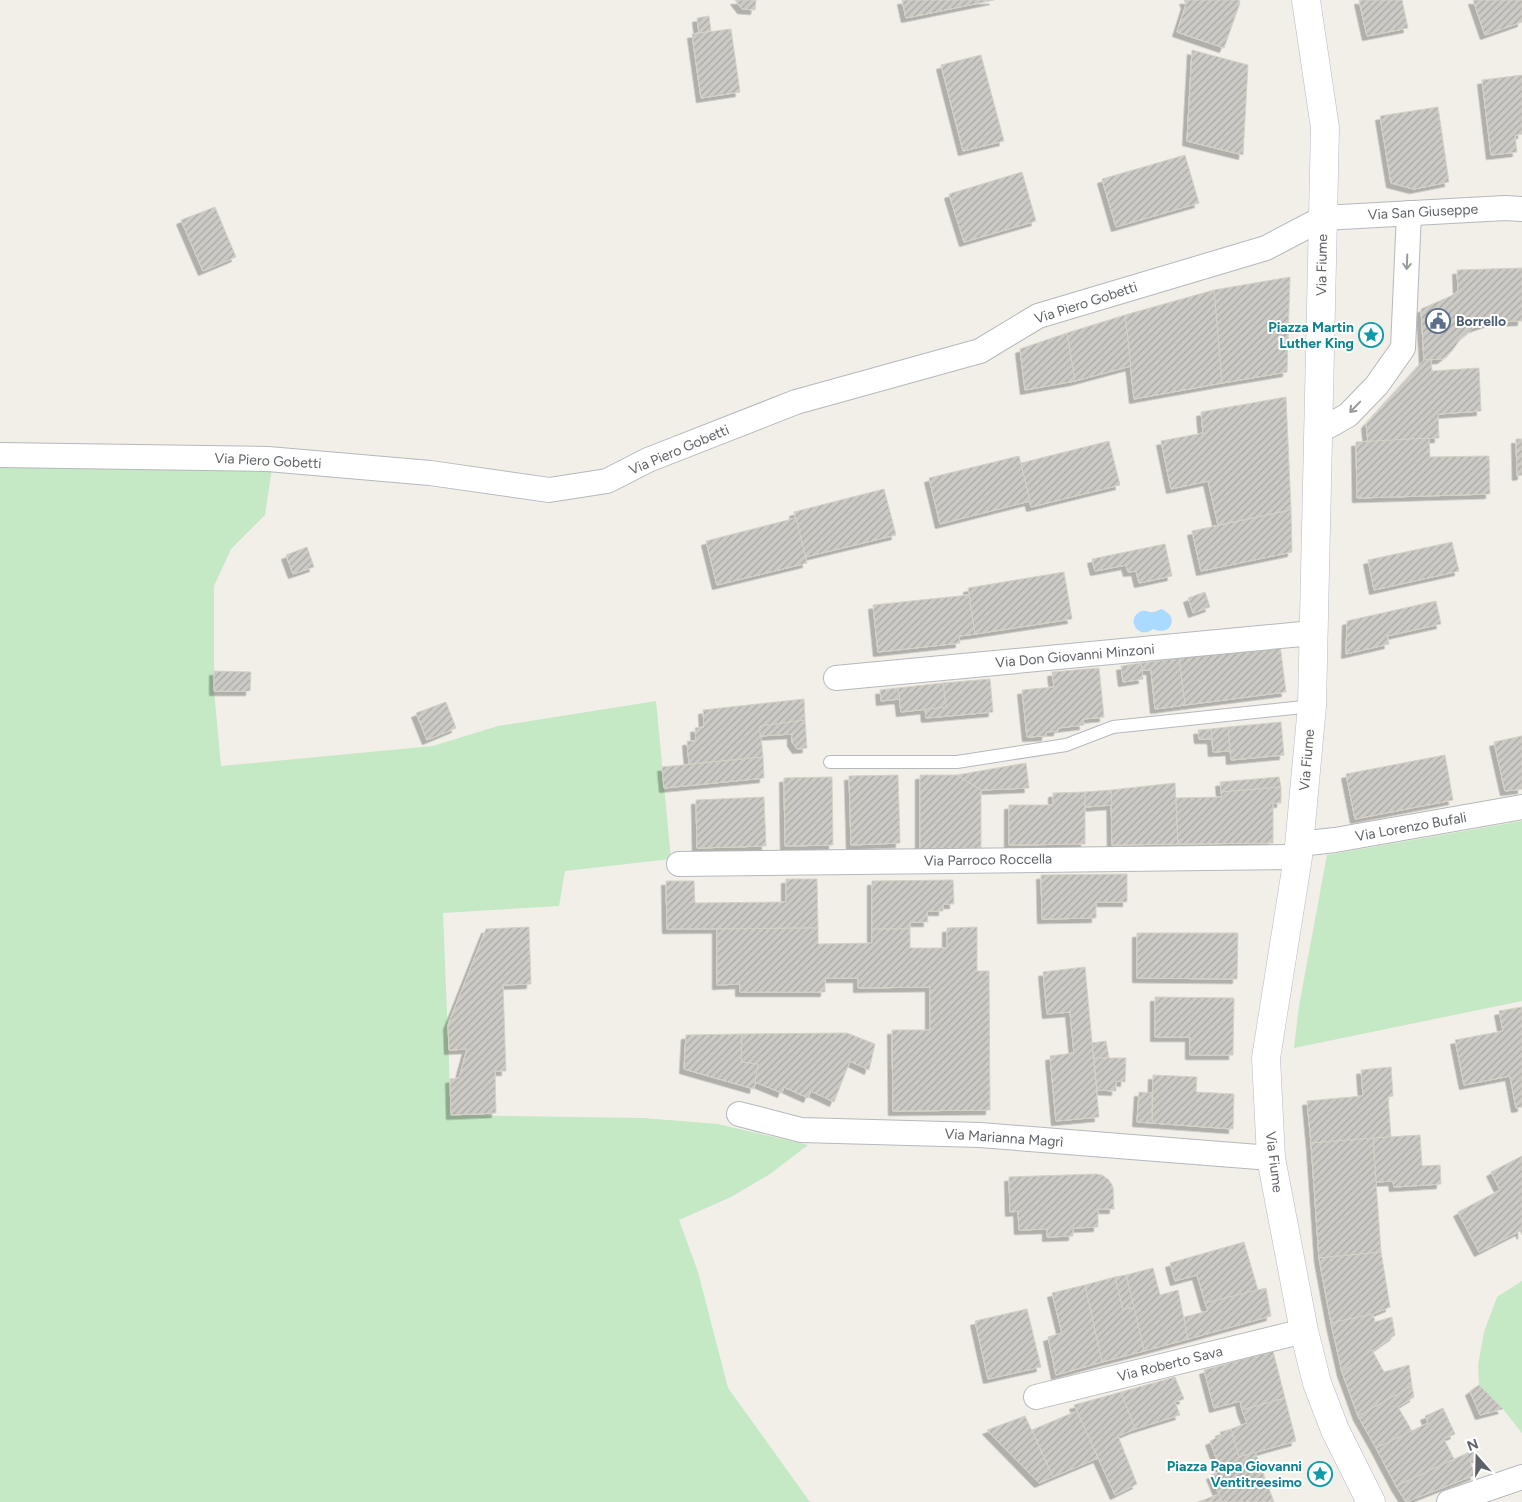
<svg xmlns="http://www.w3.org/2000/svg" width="1522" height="1502" font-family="Figtree,sans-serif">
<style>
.grass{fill:#c5e8c5}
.water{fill:#aadaff}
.building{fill:url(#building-hatch);stroke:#d6d1c6;filter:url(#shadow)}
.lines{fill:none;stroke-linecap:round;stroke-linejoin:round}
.lane-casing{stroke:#b5b8bc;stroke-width:14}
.street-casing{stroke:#b5b8bc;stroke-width:26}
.secondary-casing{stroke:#b6babf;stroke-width:29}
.lane{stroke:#fff;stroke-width:12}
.street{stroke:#fff;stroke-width:24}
.secondary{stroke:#fff;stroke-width:28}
.oneway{stroke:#979a9d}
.labels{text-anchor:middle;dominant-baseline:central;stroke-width:4;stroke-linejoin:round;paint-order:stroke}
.street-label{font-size:14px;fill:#5f6368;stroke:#fff}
.service-label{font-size:14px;font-weight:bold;fill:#4e5e75;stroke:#fff;text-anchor:start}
.culture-label{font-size:14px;font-weight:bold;fill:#0d838f;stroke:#fff;text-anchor:end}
</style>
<defs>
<pattern id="building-hatch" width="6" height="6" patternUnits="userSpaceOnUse" patternTransform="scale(1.25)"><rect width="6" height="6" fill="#cccac5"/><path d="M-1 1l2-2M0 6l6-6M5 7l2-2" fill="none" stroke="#a9a8a4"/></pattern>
<filter id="shadow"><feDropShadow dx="-4.5" dy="4.5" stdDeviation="0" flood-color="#0004"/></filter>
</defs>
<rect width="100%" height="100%" fill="#f1efe8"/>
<g class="grass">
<path d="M0 463 272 468 265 515 231 549 214 586V691L221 766 433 746 498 726 656 701 671 859 565 871 559 906 443 913 451 1115 643 1118 718 1124 808 1145 770 1174 731 1197 679 1220 698 1272 728 1388 810 1502H0Z"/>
<path d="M1522 821V1001L1294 1048 1299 1006 1327 855Z"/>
<path d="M1522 1281V1433L1503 1409 1479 1385 1478 1365 1484 1332 1497 1297Z"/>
</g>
<path class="water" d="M1161 609C1179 615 1173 637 1153 629 1139 640 1127 621 1138 613 1144 608 1149 613 1153 612 1156 612 1158 610 1161 609Z"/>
<g class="building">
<path d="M735 0H756L755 10 742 9Z"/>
<path d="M902 0H994L906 18Z"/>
<path d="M1184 0H1239L1240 3 1224 48 1177 32 1186 4Z"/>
<path d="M1359 0H1402L1408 28 1367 36Z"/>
<path d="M1473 0H1522V22L1485 35Z"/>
<path d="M709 16 711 31 699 33 697 18Z"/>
<path d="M731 29 740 92 701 98 692 34Z"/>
<path d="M1192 50 1248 65 1243 155 1187 141Z"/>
<path d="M981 55 1004 141 963 151 941 65Z"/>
<path d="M1522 75V134L1515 135 1517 152 1491 155 1482 80Z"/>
<path d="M1438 107 1449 182 1414 189 1391 183 1380 116Z"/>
<path d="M1185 155 1199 203 1116 227 1102 179Z"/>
<path d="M1022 172 1036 221 964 242 949 194Z"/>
<path d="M215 207 236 257 203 271 181 220Z"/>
<path d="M1522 268V321L1491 322 1473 328 1461 338 1452 351 1442 359 1424 360 1421 309 1451 296 1458 291 1457 270Z"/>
<path d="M1290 277 1287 372 1222 383 1214 290Z"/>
<path d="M1214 290 1222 383 1134 399 1125 315Z"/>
<path d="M1125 315 1131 366 1075 381 1067 333Z"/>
<path d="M1067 333 1075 381 1025 390 1020 349Z"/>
<path d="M1431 359 1432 371 1479 368 1481 411 1438 414 1439 438 1368 442 1366 424 1424 360Z"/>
<path d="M1286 397 1291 510 1218 525 1208 481 1171 489 1161 441 1203 433 1201 412Z"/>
<path d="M1429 438 1430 457 1489 456 1490 494 1357 498 1356 442Z"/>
<path d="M1516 439H1522V475L1517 476Z"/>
<path d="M1109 441 1120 485 1031 507 1021 463Z"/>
<path d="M1019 456 1030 501 940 524 929 478Z"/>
<path d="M884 489 896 535 805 557 794 512Z"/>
<path d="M1291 510 1292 552 1201 571 1192 531Z"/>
<path d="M796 518 807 563 717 585 706 541Z"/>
<path d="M1452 542 1459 571 1374 590 1368 560Z"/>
<path d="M1165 544 1172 576 1139 583 1136 571 1128 572 1126 565 1095 571 1092 559Z"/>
<path d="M307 547 314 567 293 574 286 555Z"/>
<path d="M1064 572 1072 619 975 634 968 588Z"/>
<path d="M1205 592 1210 607 1193 613 1188 598Z"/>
<path d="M969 595 975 634 959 636 960 643 878 652 873 605Z"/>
<path d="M1436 601 1441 624 1387 636 1389 644 1346 654 1347 621Z"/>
<path d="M1280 645 1286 692 1185 705 1179 658Z"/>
<path d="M1179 658 1185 705 1155 709 1151 670H1142L1141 663Z"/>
<path d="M1141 663 1143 679 1123 682 1121 666Z"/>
<path d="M1099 668 1104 717 1083 719 1084 725 1058 728V731L1046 732V736L1027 737 1022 690 1054 687 1052 672Z"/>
<path d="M214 671 251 672 250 691H214Z"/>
<path d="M990 679 993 712 926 718 925 709 946 707 943 683Z"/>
<path d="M943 683 946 707 901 712 898 688Z"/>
<path d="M898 688 900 699 881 701 880 690Z"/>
<path d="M804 699 805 720 760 726 763 757 689 764 687 741H696L695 728 704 727 703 710Z"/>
<path d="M446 702 456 728 427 740 416 713Z"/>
<path d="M805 720 807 748 797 749 792 742V734L760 736V726Z"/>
<path d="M1281 722 1284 755 1231 760 1228 727Z"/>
<path d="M1228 727 1230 751 1213 752 1211 729Z"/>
<path d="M1211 729 1212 739H1199L1198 730Z"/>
<path d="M1522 736V789L1505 791 1494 742Z"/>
<path d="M1445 755 1453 800 1355 819 1346 774Z"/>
<path d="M763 757 764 778 664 788 662 767Z"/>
<path d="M1026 763 1029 788 981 790 957 775Z"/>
<path d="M898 775 900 843 851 845 849 776Z"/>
<path d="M920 775H957L981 790V850H920Z"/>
<path d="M832 777 833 845 785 846 784 778Z"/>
<path d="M1279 777 1281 787 1221 792 1220 782Z"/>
<path d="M1175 783 1178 844 1112 845 1111 790Z"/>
<path d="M1281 787V803H1273V843L1178 844 1176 798 1222 797 1221 792Z"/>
<path d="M1111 790 1112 805 1085 807V792Z"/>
<path d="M1085 792V844L1009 845V805H1053V793Z"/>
<path d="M764 797 766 846 697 848 696 800Z"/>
<path d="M1127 874V902H1096V918L1042 919 1041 875Z"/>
<path d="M786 879H817L818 928 667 929 666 881H694L695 903 786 902Z"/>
<path d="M953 880 954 904H943V911H927L928 922H910V929H872V881Z"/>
<path d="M529 927 531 984 503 985 506 1071H495L496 1113 451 1115 450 1079 459 1078 467 1049 449 1050 448 1025 486 929Z"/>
<path d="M977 927V971H989L990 1110 893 1111 892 1030H930V987L858 988V978H825V992H740V984L717 985V929L818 928V944L872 943V929H910V948H947V928Z"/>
<path d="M1137 933H1238L1237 979 1137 978Z"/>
<path d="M1085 967 1099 1117 1056 1121 1050 1056 1074 1053 1070 1012 1047 1014 1043 972Z"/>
<path d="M1155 997 1234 998 1233 1055H1190V1037H1155Z"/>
<path d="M1522 1007V1107L1516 1108 1510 1076 1464 1085 1455 1040 1503 1031 1499 1011Z"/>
<path d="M847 1033 875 1044 869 1070 850 1061 834 1102 811 1091 808 1098 784 1087 782 1093 755 1082 758 1064 741 1062 742 1034Z"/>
<path d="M742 1034 741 1062 758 1064 754 1089 684 1069 686 1035Z"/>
<path d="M1106 1041 1109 1058H1094L1092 1043Z"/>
<path d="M1094 1058H1126L1125 1082 1116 1081V1091L1097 1090Z"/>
<path d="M1391 1067 1393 1096 1388 1097 1391 1137 1311 1143 1307 1101 1363 1096 1361 1070Z"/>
<path d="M1153 1075 1197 1077 1196 1092 1234 1094 1233 1129 1152 1123Z"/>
<path d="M1139 1092 1152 1093V1123L1137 1122Z"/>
<path d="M1420 1135 1422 1166 1440 1165 1441 1184 1394 1187 1393 1181 1376 1182 1373 1138Z"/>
<path d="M1373 1138 1381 1252 1319 1258 1311 1143Z"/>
<path d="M1522 1156V1235L1520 1231 1479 1252 1458 1212 1500 1190 1491 1172Z"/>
<path d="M1096 1174 1102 1175 1109 1180 1113 1187 1114 1209H1098V1227L1073 1228V1236L1047 1237V1229L1019 1230 1018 1211 1010 1212 1009 1177Z"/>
<path d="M1244 1242 1258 1290 1205 1303 1197 1275 1175 1281 1170 1263Z"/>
<path d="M1381 1252 1390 1307 1373 1314 1331 1323 1319 1258Z"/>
<path d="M1153 1268 1160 1295 1178 1290 1188 1339 1144 1351 1126 1275Z"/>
<path d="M1126 1275 1134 1307 1123 1310 1115 1277Z"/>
<path d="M1115 1277 1123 1310 1134 1307 1144 1351 1102 1362 1085 1285Z"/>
<path d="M1085 1285 1102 1362 1056 1375 1048 1337 1062 1333 1052 1293Z"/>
<path d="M1266 1288 1271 1316 1188 1339 1184 1317 1208 1311 1205 1303Z"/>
<path d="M1027 1309 1041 1367 988 1379 975 1321Z"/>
<path d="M1373 1314 1375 1322 1392 1317 1395 1335 1342 1372 1331 1323Z"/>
<path d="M1372 1350 1384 1372 1409 1365 1412 1386 1358 1416 1342 1372Z"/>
<path d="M1273 1351 1285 1398 1242 1410 1240 1401 1214 1408 1204 1370Z"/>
<path d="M1175 1377 1184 1399 1175 1402 1180 1415 1135 1429 1121 1392Z"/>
<path d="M1479 1385 1503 1409 1480 1415 1470 1391Z"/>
<path d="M1412 1386 1414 1397 1398 1407 1412 1431 1376 1448 1358 1416Z"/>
<path d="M1121 1392 1135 1429 1118 1436 1137 1484 1115 1495 1074 1405Z"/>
<path d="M1285 1398 1296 1441 1239 1457 1231 1429 1247 1423 1242 1410Z"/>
<path d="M1443 1408 1455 1434 1444 1439 1454 1459 1396 1486 1376 1448 1428 1423 1425 1416Z"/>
<path d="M1077 1411 1098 1458 1053 1477 1032 1430Z"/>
<path d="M1025 1416 1053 1477 1039 1483 987 1430Z"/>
<path d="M1231 1429 1239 1457 1255 1452 1274 1502H1222L1211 1475 1221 1471 1210 1441 1221 1436 1220 1432Z"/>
<path d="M1476 1449 1479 1457 1470 1461 1475 1475 1406 1502 1396 1486Z"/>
<path d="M1219 1494 1222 1502H1198Z"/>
</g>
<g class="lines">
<defs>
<path id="lane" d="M830 762H957L1066 745 1113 727 1312 706"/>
<g id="street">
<path d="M1318 432 1348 415 1377 385 1403 348 1409 213"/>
<path d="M0 455 268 459 430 473 549 490 607 481 648 460 796 402 980 351 1038 316 1266 248 1323 218 1505 208 1522 209"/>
<path d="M836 678 1313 633"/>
<path d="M1299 844 1335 840 1522 807"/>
<path d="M679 864 1298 857"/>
<path d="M739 1114 801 1130 980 1135 1271 1158"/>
<path d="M1036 1397 1304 1331"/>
<path d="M1449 1502 1522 1477"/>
</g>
<path id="secondary" d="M1306 0 1325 128 1312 706 1298 857 1266 1058 1271 1158 1304 1331 1317 1383 1335 1430 1371 1502"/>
</defs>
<use href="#lane" class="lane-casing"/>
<use href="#street" class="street-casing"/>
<use href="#secondary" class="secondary-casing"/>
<use href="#lane" class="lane"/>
<use href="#street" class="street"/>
<use href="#secondary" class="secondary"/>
</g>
<defs><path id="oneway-shaft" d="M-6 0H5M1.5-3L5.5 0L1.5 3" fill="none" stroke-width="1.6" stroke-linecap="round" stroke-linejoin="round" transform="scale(1.25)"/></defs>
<g class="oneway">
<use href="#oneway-shaft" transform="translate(1407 262) rotate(92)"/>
<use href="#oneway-shaft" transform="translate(1355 407) rotate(134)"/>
</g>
<defs>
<symbol id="civic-ring" viewBox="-11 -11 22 22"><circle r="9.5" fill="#fff" stroke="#5c6f8a" stroke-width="1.5"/><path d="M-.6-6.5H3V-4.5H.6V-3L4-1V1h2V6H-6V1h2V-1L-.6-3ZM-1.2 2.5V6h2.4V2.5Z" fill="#5c6f8a"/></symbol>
<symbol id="sight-ring" viewBox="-11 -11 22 22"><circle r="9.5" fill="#fff" stroke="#0f9aa8" stroke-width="1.5"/><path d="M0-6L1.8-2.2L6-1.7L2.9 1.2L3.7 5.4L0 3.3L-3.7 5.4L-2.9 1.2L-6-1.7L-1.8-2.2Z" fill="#0f9aa8"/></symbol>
</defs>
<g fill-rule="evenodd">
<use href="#civic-ring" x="1424" y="307" width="28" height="28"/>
<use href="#sight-ring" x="1357" y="321" width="28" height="28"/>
<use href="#sight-ring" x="1306" y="1460" width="28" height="28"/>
</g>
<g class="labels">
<g class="street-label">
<text transform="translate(1423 212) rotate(-3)">Via San Giuseppe</text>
<text transform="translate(1322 265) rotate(-89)">Via Fiume</text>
<text transform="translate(1086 303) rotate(-18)">Via Piero Gobetti</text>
<text transform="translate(679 450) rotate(-23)">Via Piero Gobetti</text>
<text transform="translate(268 461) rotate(3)">Via Piero Gobetti</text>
<text transform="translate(1075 656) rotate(-5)">Via Don Giovanni Minzoni</text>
<text transform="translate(1307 760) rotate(-85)">Via Fiume</text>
<text transform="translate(1411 827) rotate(-10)">Via Lorenzo Bufali</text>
<text transform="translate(988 860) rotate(-1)">Via Parroco Roccella</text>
<text transform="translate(1004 1138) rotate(4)">Via Marianna Magrì</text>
<text transform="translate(1274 1162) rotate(83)">Via Fiume</text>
<text transform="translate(1170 1364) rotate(-14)">Via Roberto Sava</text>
</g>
<g class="service-label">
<text x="1456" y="321">Borrello</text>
</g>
<g class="culture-label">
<text x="1354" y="327">Piazza Martin<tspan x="1354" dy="16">Luther King</tspan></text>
<text x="1302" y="1466">Piazza Papa Giovanni<tspan x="1302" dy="16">Ventitreesimo</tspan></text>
</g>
</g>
<g transform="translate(1477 1457) rotate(340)" stroke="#ffffff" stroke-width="4" paint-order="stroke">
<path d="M0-4L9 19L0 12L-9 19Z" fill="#5f6368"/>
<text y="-8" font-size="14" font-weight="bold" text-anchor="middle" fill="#5f6368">N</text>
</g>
</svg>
